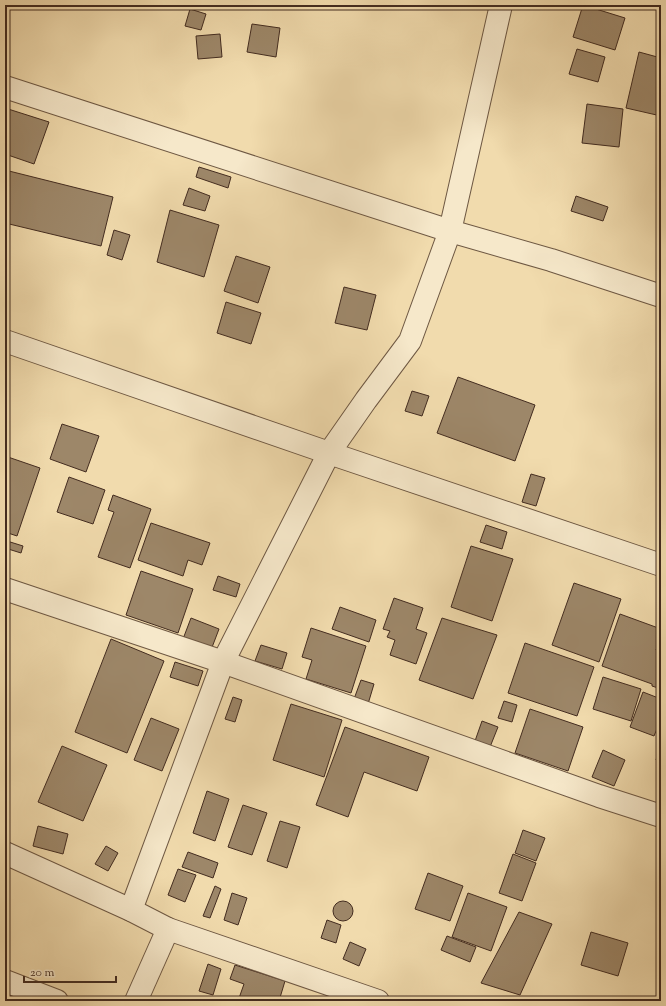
<svg xmlns="http://www.w3.org/2000/svg" width="666" height="1006" font-family="'Sorts Mill Goudy',serif">
<style>
.building{fill:#9d8769;stroke:#432c20}
.lines{fill:none;stroke-linecap:round;stroke-linejoin:round}
.minor-casing{stroke:#6e5843;stroke-width:24}
.minor{stroke:#f6e8ca;stroke-width:22}
</style>
<rect width="100%" height="100%" fill="#f1dbad"/>
<filter id="stains"><feTurbulence type="fractalNoise" baseFrequency=".005" numOctaves="4"/><feColorMatrix values="0 0 0 0 .2 0 0 0 0 .09 0 0 0 0 .02 0 0 0 .5 -.17"/></filter>
<radialGradient id="worn" r=".72"><stop offset=".6" stop-color="#630" stop-opacity="0"/><stop offset="1" stop-color="#630" stop-opacity=".3"/></radialGradient>
<g class="building">
<path d="M583 5 625 18 615 50 573 37Z"/>
<path d="M190 9 206 14 201 30 185 26Z"/>
<path d="M252 24 280 28 276 57 247 52Z"/>
<path d="M220 34 222 57 198 59 196 36Z"/>
<path d="M577 49 605 57 598 82 569 74Z"/>
<path d="M639 52 661 58V116L626 108Z"/>
<path d="M587 104 623 109 619 147 582 143Z"/>
<path d="M5 108 49 122 34 164 5 154Z"/>
<path d="M199 167 231 177 228 188 196 177Z"/>
<path d="M5 170 113 197 101 246 5 223Z"/>
<path d="M189 188 210 196 205 211 183 205Z"/>
<path d="M576 196 608 207 603 221 571 211Z"/>
<path d="M170 210 219 225 204 277 157 262Z"/>
<path d="M114 230 130 235 122 260 107 255Z"/>
<path d="M236 256 270 267 258 303 224 291Z"/>
<path d="M344 287 376 295 367 330 335 323Z"/>
<path d="M226 302 261 313 251 344 217 333Z"/>
<path d="M458 377 535 405 515 461 437 433Z"/>
<path d="M412 391 429 396 422 416 405 411Z"/>
<path d="M62 424 99 436 86 472 50 459Z"/>
<path d="M5 456 40 468 17 536 5 532 7 525 5 524Z"/>
<path d="M531 474 545 478 536 506 522 502Z"/>
<path d="M69 477 105 490 93 524 57 512Z"/>
<path d="M113 495 151 509 130 568 98 557 114 512 108 510Z"/>
<path d="M151 523 210 543 202 565 188 560 183 576 138 560Z"/>
<path d="M486 525 507 532 502 549 480 542Z"/>
<path d="M7 541 23 546 21 553 5 548Z"/>
<path d="M471 546 513 559 492 621 451 607Z"/>
<path d="M141 571 193 589 178 633 126 615Z"/>
<path d="M218 576 240 584 236 597 213 590Z"/>
<path d="M574 583 621 599 599 662 552 645Z"/>
<path d="M394 598 423 608 416 629 427 633 416 664 390 655 395 640 387 637 390 631 383 629Z"/>
<path d="M340 607 376 620 369 642 332 629Z"/>
<path d="M620 614 661 629V636L656 650 661 651V689L652 686V684L602 666Z"/>
<path d="M191 618 219 629 211 650 183 639Z"/>
<path d="M442 618 497 635 473 699 419 680Z"/>
<path d="M311 628 366 646 351 693 306 679 312 660 302 657Z"/>
<path d="M111 639 164 661 127 753 75 732Z"/>
<path d="M525 643 594 667 577 716 508 693Z"/>
<path d="M261 645 287 653 282 669 255 661Z"/>
<path d="M175 662 203 671 198 686 170 677Z"/>
<path d="M603 677 641 689 631 721 593 709Z"/>
<path d="M361 680 374 684 368 704 354 699Z"/>
<path d="M643 692 661 699V719L654 736 630 727Z"/>
<path d="M233 697 242 700 235 722 225 719Z"/>
<path d="M504 701 517 705 512 722 498 718Z"/>
<path d="M291 704 342 720 324 777 273 760Z"/>
<path d="M530 709 583 727 568 771 515 753Z"/>
<path d="M151 718 179 729 162 771 134 760Z"/>
<path d="M482 721 498 727 490 747 475 741Z"/>
<path d="M345 727 429 757 417 791 364 772 348 817 316 805Z"/>
<path d="M661 743V762L656 760Z"/>
<path d="M62 746 107 765 83 821 38 802Z"/>
<path d="M603 750 625 760 614 786 592 777Z"/>
<path d="M207 791 229 799 215 841 193 833Z"/>
<path d="M243 805 267 813 252 855 228 847Z"/>
<path d="M280 821 300 827 287 868 267 861Z"/>
<path d="M38 826 68 834 63 854 33 846Z"/>
<path d="M523 830 545 838 536 861 515 853Z"/>
<path d="M106 846 118 853 108 871 95 864Z"/>
<path d="M188 852 218 863 213 878 182 867Z"/>
<path d="M513 854 536 863 522 901 499 893Z"/>
<path d="M178 869 196 875 185 902 168 895Z"/>
<path d="M428 873 463 886 450 921 415 909Z"/>
<path d="M215 886 221 889 210 918 203 916Z"/>
<path d="M232 893 247 898 238 925 224 920Z"/>
<path d="M468 893 507 907 491 951 452 937Z"/>
<circle cx="343" cy="911" r="10"/>
<path d="M519 912 552 924 520 995 481 983Z"/>
<path d="M327 920 341 925 336 943 321 938Z"/>
<path d="M591 932 628 943 618 976 581 965Z"/>
<path d="M447 936 476 947 470 962 441 950Z"/>
<path d="M350 942 366 949 359 966 343 959Z"/>
<path d="M208 964 221 969 213 995 199 991Z"/>
<path d="M235 965 285 981 279 1001H238L244 984 230 979Z"/>
</g>
<g class="lines">
<defs>
<g id="minor">
<path d="M5 87 450 231 551 260 661 296"/>
<path d="M5 341 329 453 661 565"/>
<path d="M5 589 223 662 599 796 661 816"/>
<path d="M5 853 131 910 168 929 378 1001"/>
<path d="M131 910 223 662 329 453 366 400 410 341 450 231 501 5"/>
<path d="M5 981 57 1001"/>
<path d="M136 1001 168 929"/>
</g>
</defs>
<use href="#minor" class="minor-casing"/>
<use href="#minor" class="minor"/>
</g>
<rect width="666" height="1006" fill="none" stroke="#f1dbad" stroke-width="20"/>
<rect x="6" y="6" width="654" height="994" fill="none" stroke="#432c20" stroke-width="2"/>
<rect x="10" y="10" width="646" height="986" fill="none" stroke="#432c20"/>
<path d="M24 976v6h92v-6" fill="none" stroke="#432c20" stroke-width="2"/>
<text x="30" y="976" font-size="12" fill="#432c20" stroke="#f6e8ca" stroke-width="3" paint-order="stroke">20 m</text>
<rect width="100%" height="100%" filter="url(#stains)"/>
<rect width="100%" height="100%" fill="url(#worn)"/>
</svg>
